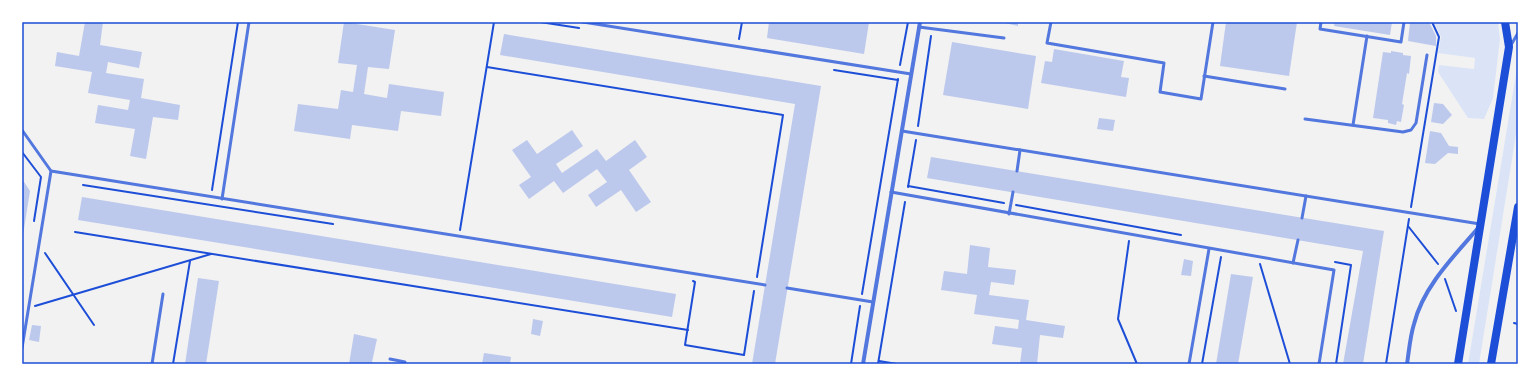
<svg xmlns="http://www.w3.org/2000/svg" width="1540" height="386" font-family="Manrope,sans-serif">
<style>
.green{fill:#dbe4f7}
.building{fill:#bdc9ec}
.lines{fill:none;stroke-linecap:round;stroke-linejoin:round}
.path{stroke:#1d4ed8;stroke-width:2}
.service{stroke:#5277de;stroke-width:3}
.minor{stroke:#5277de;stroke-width:4}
.secondary{stroke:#1d4ed8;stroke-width:8}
.neatline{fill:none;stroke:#1d4ed8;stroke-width:1.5}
</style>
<rect width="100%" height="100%" fill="#f2f2f2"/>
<g class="green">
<path d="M1434 22H1498L1500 39 1493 98 1484 119 1468 118 1438 72 1439 65 1474 69 1475 58 1438 53 1441 37Z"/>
<path d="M1518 62V122L1479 364H1468Z"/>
</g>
<g class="building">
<path d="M85 22H103L100 45 142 52 139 68 108 62 106 73 144 79 141 98 180 105 178 120 153 117 146 159 130 156 135 129 95 123 98 105 128 110 130 100 88 93 92 72 55 66 57 52 79 56Z"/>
<path d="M344 22 395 30 389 69 368 67 364 94 387 98 389 84 444 92 441 116 401 111 398 131 352 125 350 139 294 131 298 104 338 109 341 90 353 92 357 65 338 63Z"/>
<path d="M769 22H869L864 54 767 38Z"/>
<path d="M1000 22H1018V26Z"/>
<path d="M1226 22H1297L1289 76 1220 66Z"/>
<path d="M1335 22H1392L1390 35 1334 26Z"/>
<path d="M1410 22H1429L1436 36V46L1408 41Z"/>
<path d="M504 34 821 86 775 364H752L795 104 500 55Z"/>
<path d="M952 42 1036 56 1028 109 943 95Z"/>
<path d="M1054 49 1124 61 1121 77 1129 78 1126 97 1041 83 1045 61 1052 62Z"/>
<path d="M1391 51 1403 53V55L1411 56 1409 74 1407 73 1402 104 1404 105 1401 122 1397 121 1396 125 1388 123V120L1373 118 1383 52 1391 53Z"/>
<path d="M1434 103 1443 104 1452 115 1443 124 1431 122Z"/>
<path d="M1099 118 1115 120 1113 131 1097 129Z"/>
<path d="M572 130 583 146 556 164 562 173 597 149 606 161 635 140 647 157 629 170 651 202 636 212 621 190 596 207 588 195 607 182 597 169 563 193 554 181 529 199 519 185 531 177 512 150 527 140 537 154Z"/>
<path d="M1430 131 1441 133 1449 146 1458 147V154L1448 153 1435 164 1425 163Z"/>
<path d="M931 157 1384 231 1363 364H1343L1363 251 927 178Z"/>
<path d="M22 179 30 191 23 235H22Z"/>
<path d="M82 197 676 294 672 317 78 220Z"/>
<path d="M970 245 990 248 988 267 1016 270 1014 285 991 282 989 295 1029 300 1026 320 1065 326 1063 338 1040 335 1037 364H1020L1022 348 992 344 995 326 1018 329 1019 320 974 314 977 295 941 290 944 271 967 274Z"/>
<path d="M1184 259 1193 261 1191 276 1181 275Z"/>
<path d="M1231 274 1253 277 1238 364H1216Z"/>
<path d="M198 278 219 281 206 364H185Z"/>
<path d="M533 319 543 321 540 336 531 334Z"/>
<path d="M32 325 41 326 39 342 29 340Z"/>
<path d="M354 334 377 339 372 362 378 364H349Z"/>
<path d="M484 353 511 357 510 364H482Z"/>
</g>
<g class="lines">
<g class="path">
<path d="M540 22 579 28"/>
<path d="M739 39 742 22"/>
<path d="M900 65 908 22"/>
<path d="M487 67 783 115 757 277"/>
<path d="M834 70 898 80"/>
<path d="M918 126 931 36"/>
<path d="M22 152 41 177 34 221"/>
<path d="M83 185 333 224"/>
<path d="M908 186 1004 203"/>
<path d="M908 187 916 140"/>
<path d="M212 190 238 22"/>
<path d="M1016 205 1181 235"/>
<path d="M1411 207 1439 37 1432 22"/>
<path d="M1408 226 1438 264"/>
<path d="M460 230 494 22"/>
<path d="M75 232 688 330"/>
<path d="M1129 241 1118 319 1137 364"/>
<path d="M45 253 94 325"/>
<path d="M1335 262 1351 265 1336 364"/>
<path d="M1260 264 1290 364"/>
<path d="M1445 279 1456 311"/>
<path d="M693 281 695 282 685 345 744 355 754 291"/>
<path d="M862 294 898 79"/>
<path d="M35 306 211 254"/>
<path d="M1514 323 1518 324"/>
<path d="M879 361 897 364"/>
<path d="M173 364 190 261"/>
<path d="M851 364 860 306"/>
<path d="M878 364 905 202"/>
<path d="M1202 364 1221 257"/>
<path d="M1386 364 1409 219"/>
</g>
<g class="service">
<path d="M583 22 911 74"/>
<path d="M1051 22 1047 43 1164 63 1160 92 1201 99 1213 22"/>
<path d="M1321 22 1320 29 1401 42 1404 22"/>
<path d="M919 27 1004 38"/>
<path d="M1511 45 1518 33"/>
<path d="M1204 76 1285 89"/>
<path d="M1305 119 1403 132 1411 130 1416 123 1427 55"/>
<path d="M1353 125 1367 36"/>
<path d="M22 130 51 171 765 285"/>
<path d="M902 131 1480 224"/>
<path d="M1017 171 1020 150"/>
<path d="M891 192 1334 270 1319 364"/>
<path d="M222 199 249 22"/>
<path d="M1009 214 1013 192"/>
<path d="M1302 218 1306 196"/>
<path d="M1293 263 1298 240"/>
<path d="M787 288 873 302"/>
<path d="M22 348 51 171"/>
<path d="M390 359 405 362V364"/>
<path d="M152 364 163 294"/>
<path d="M1189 364 1209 249"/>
</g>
<g class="minor">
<path d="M863 364 920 22"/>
<path d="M1407 364C1409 351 1410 337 1414 324 1423 287 1454 256 1479 227"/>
</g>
<g class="secondary">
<path d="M1458 364 1509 47 1505 22"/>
<path d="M1491 364 1518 207"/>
</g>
</g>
<rect width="1540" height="386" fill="none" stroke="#ffffff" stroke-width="46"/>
<rect x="23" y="23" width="1494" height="340" class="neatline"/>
</svg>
